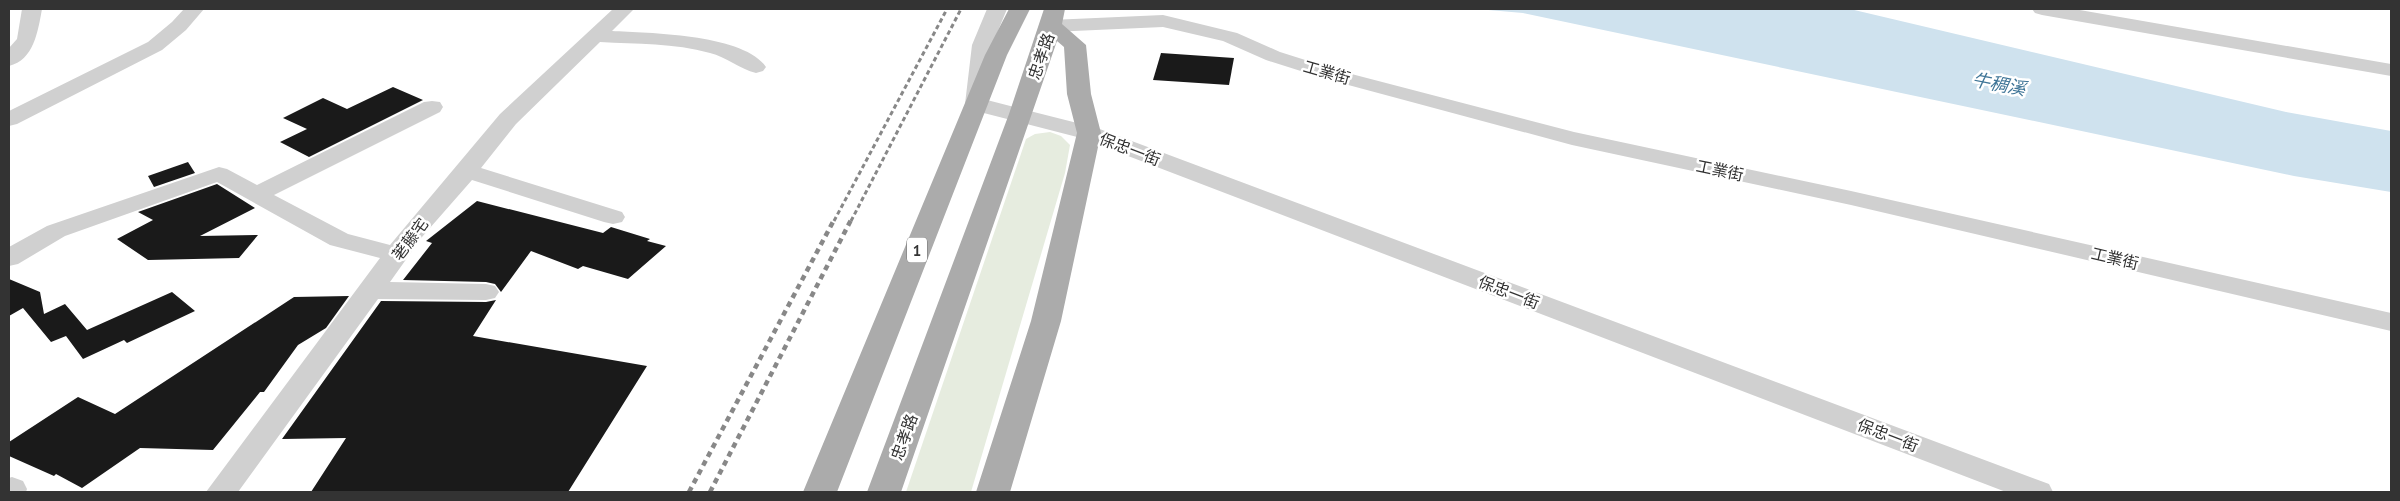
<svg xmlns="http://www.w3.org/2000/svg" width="2400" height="501" font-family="'PT Sans','Noto Sans TC',sans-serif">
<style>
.green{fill:#e6ecdf}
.water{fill:#cfe2ee}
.building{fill:#1a1a1a}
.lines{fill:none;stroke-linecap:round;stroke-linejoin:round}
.minor{fill:#d0d0d0;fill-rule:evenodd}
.major{fill:#ababab;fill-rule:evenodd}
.rail-far1{stroke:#888;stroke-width:3;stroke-dasharray:4.5 3;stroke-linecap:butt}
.rail{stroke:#888;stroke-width:4.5;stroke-dasharray:5.5 4.5;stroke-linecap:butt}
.labels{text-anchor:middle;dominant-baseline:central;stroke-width:5;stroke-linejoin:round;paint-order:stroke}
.shield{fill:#fff;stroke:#707070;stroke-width:1}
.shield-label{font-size:15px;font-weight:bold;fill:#333}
.street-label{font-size:16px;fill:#333;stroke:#fff}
.water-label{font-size:18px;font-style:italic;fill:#3f7597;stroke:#fff}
</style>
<rect width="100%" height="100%" fill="#fff"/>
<path class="green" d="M1050 132 1061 136 1070 145 1065 173 971 492H906L1026 139 1035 134Z"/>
<path class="water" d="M1477 9H1850L2286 112 2391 131V192L2294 176 1523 13Z"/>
<g class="building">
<path d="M1161 53 1234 58 1229 85 1153 80Z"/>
<path d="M393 87 423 100 309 157 280 142 307 129 283 118 323 98 347 109Z"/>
<path d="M188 162 195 173 154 187 148 176Z"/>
<path d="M217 184 255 208 200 236 258 235 239 258 148 260 117 239 153 220 138 212Z"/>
<path d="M477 201 603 233 611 227 650 239 647 241 666 246 628 279 583 266 578 269 531 251 501 292 495 284 486 282 403 280 432 243 426 241Z"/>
<path d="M9 279 40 292 44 314 65 304 87 330 172 292 195 311 127 343 124 340 83 359 66 336 51 342 23 308 9 316Z"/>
<path d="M349 296 326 328 298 345 264 392H260L213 450 140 448 82 488 56 474 54 476 9 456V442L78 397 115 414 294 297Z"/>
<path d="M496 300 473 336 647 366 568 492H311L346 438 282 439 381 301 486 302Z"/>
</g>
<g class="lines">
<g class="minor">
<path d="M22 9H42C38 31 34 60 9 66V48L17 39Z"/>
<path d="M184 9H204L186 30 162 50 17 124 9 126V111L148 42 172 22Z"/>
<path d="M613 9H634L612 31C649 33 744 34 766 67L763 71 756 73C740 69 726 57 710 53 674 43 637 44 600 42L516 124 481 168 622 212 625 217 622 222 613 224 604 222 472 180 422 237 390 282 486 284 495 286 499 292 495 298 486 300 378 299 238 492H206L380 258 330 245 217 182 65 236 18 264 9 266V247L47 226 219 167 227 169 257 185 424 102 432 101 440 102 443 107 440 112 274 195 348 234 390 245 500 114Z"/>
<path d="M987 9H1007L992 45 987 100 1097 128 2049 484 2053 492H2006L1081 138 968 109 965 104 972 45Z"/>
<path d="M2032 9H2074L2391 64V76L2042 15 2035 13Z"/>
<path d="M1163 15 1237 33 1280 52 1340 71 1574 132 1851 191 2391 313V331L1851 205 1572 145 1326 79 1266 60 1223 41 1163 27 1051 32 1044 30 1041 26 1044 22 1051 20Z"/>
<path d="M12 477 23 481 27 489 26 492H9V478Z"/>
</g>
<g class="major">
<path d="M1009 9H1030L1007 55 837 492H803L985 55Z"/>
<path d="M1044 9H1065L1062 24 1086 45 1091 94 1101 133 1061 321 1010 492H976L1031 321 1077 133 1067 94 1064 47 1057 41 901 492H867L1009 114Z"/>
</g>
<g class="rail-far1">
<path d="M834 221 947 9"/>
<path d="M851 221 961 9"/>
</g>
<g class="rail">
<path d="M689 492 834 220"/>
<path d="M710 492 851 220"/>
</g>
</g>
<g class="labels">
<rect class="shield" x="907" y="237.5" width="20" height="25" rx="4"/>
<g class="shield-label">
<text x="917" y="250">1</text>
</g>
<g class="street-label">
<text transform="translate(1041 56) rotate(-71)">忠孝路</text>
<text transform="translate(1327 72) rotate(16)">工業街</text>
<text transform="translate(1130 149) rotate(21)">保忠一街</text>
<text transform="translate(1720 170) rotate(12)">工業街</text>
<text transform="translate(410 239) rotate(-53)">荖藤宅</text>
<text transform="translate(2115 258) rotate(13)">工業街</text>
<text transform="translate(1509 292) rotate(21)">保忠一街</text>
<text transform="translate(1888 435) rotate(21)">保忠一街</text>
<text transform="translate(904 437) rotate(-70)">忠孝路</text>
</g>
<g class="water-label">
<text transform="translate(1999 84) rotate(11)">牛稠溪</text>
</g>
</g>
<rect width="2400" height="501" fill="none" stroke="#333333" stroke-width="20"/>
</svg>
